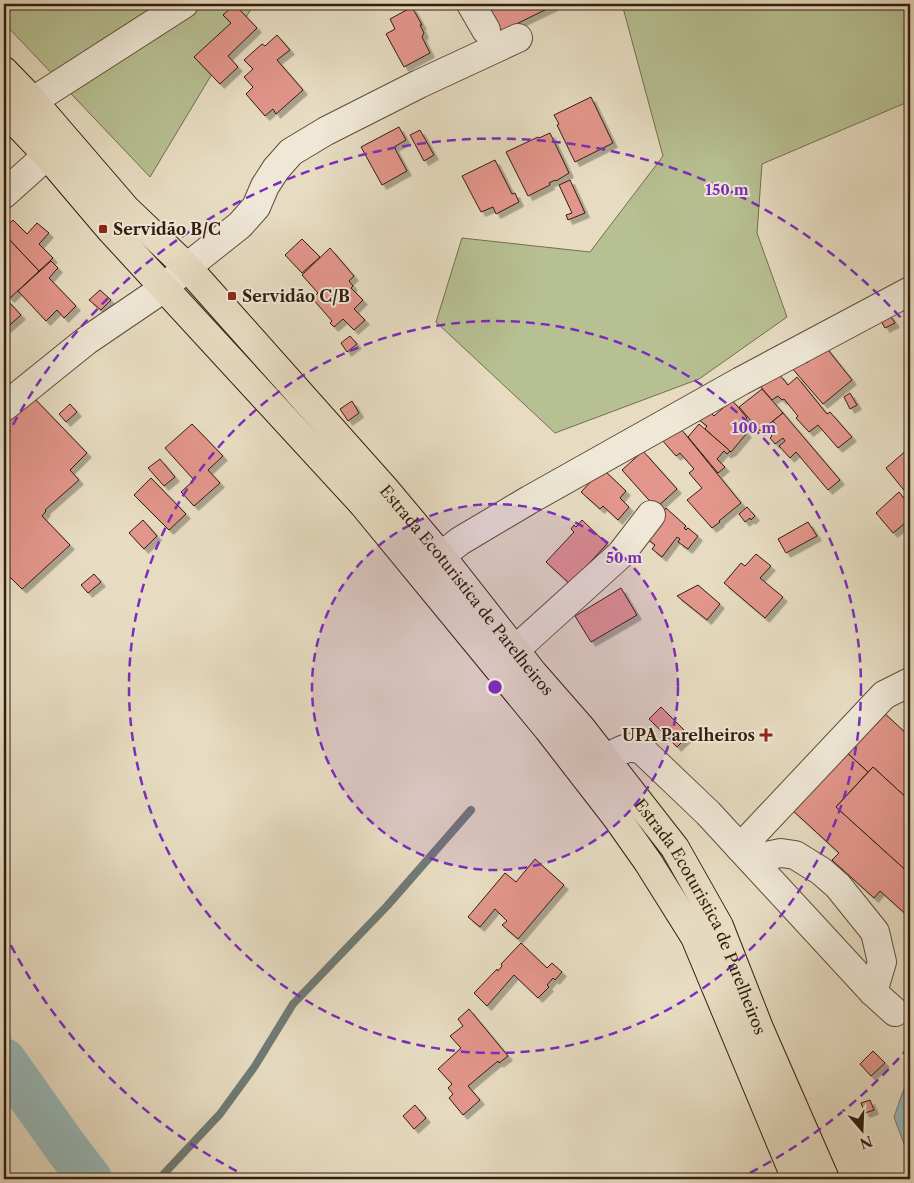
<svg xmlns="http://www.w3.org/2000/svg" width="914" height="1183" font-family="'Libre Caslon Text',serif">
<style>
.green{fill:#b7c092;stroke:#746e50}
.water{fill:#98babb;stroke:#6f7b76}
.lines{fill:none;stroke-linecap:round;stroke-linejoin:round}
.stream{stroke:#6f7b76;stroke-width:8}
.river{stroke:#98babb;stroke-width:44}
.building{fill:#e3968c;stroke:#321d0f;filter:url(#shadow)}
.minor-casing{stroke:#5f4d3c;stroke-width:30}
.major-casing{stroke:#321d0f;stroke-width:30}
.minor{stroke:#efe8d7;stroke-width:28}
.major{stroke:#e7dcc2;stroke-width:28}
.ring{fill:none;stroke:#7b2cbf;stroke-width:2.5;stroke-dasharray:9 6}
.poi-dot{fill:#8f2418;stroke:#efe8d7;stroke-width:2}
.labels{text-anchor:middle;dominant-baseline:central;stroke-width:4;stroke-linejoin:round;paint-order:stroke}
.poi-label{font-size:16px;font-weight:bold;fill:#321d0f;stroke:#efe8d7;text-anchor:start}
.street-label{font-size:16px;fill:#321d0f;stroke:#efe8d7}
.centre{fill:#7b2cbf;stroke:#efe8d7;stroke-width:2.5}
.ring-label{font-size:15px;text-anchor:middle;font-weight:bold;fill:#7b2cbf;stroke:#efe8d7;stroke-width:4;stroke-linejoin:round;paint-order:stroke}
</style>
<defs>
<filter id="shadow"><feDropShadow dx="4.5" dy="4.5" stdDeviation="0" flood-color="#0004"/></filter>
</defs>
<rect width="100%" height="100%" fill="#e7dcc2"/>
<filter id="stains"><feTurbulence type="fractalNoise" baseFrequency=".004" numOctaves="4"/><feColorMatrix values="0 0 0 0 .2 0 0 0 0 .09 0 0 0 0 .02 0 0 0 .5 -.17"/></filter>
<radialGradient id="worn" r=".72"><stop offset=".6" stop-color="#630" stop-opacity="0"/><stop offset="1" stop-color="#630" stop-opacity=".3"/></radialGradient>
<g class="green">
<path d="M4 4H254L150 177 4 23Z"/>
<path d="M622 4H910V101L762 164 757 233 787 317 699 379 555 433 436 322 462 238 590 252 663 156Z"/>
</g>
<path class="water" d="M910 1078V1160L894 1117C899 1104 902 1090 910 1078Z"/>
<g class="lines">
<path class="stream" d="M159 1179 220 1114 255 1066 293 1004 387 906 471 810"/>
<path class="river" d="M4 1060 67 1149 90 1179"/>
</g>
<g class="building">
<path d="M486 4H552L553 6 500 32Z"/>
<path d="M233 6 237 10 239 9 257 28 228 56 238 67 220 84 194 57 231 23 223 15Z"/>
<path d="M412 7 422 25H420L424 33 422 37 430 53 404 67 386 34 395 29 390 19Z"/>
<path d="M277 35 290 50 277 60 303 90 276 114 273 109 265 116 246 94 253 87 244 77 253 69 244 60 262 44 265 46Z"/>
<path d="M591 97 613 143 575 162 557 125 559 124 554 115Z"/>
<path d="M399 127 406 140 394 147 407 171 382 185 361 147Z"/>
<path d="M420 130 434 155 424 161 410 135Z"/>
<path d="M550 133 569 173 556 181 555 180 549 183 550 185 528 196 506 152 538 137 539 138Z"/>
<path d="M495 160 512 194 515 193 519 202 496 214 493 207 481 212 462 176Z"/>
<path d="M570 180 585 213 568 220 566 215 572 213 559 185Z"/>
<path d="M13 220 27 234 37 223 49 233 39 244 53 258 39 271 4 234V229Z"/>
<path d="M4 234 39 271 10 298 4 292V279L6 277 4 275Z"/>
<path d="M302 239 320 257 302 273 285 255Z"/>
<path d="M330 248 354 276 349 281 353 286 351 288 363 300 354 309 365 320 354 330 343 319 334 327 330 323 332 321 312 298 318 293 302 275Z"/>
<path d="M51 261 58 268 49 278 76 306 64 318 57 310 46 321 18 291Z"/>
<path d="M100 290 111 300 101 310 89 300Z"/>
<path d="M7 300 21 315 4 330V301L5 302Z"/>
<path d="M889 314 895 323 885 328 880 319Z"/>
<path d="M350 336 357 344 347 352 341 343Z"/>
<path d="M825 346 852 380 823 404 791 367 804 359 807 363Z"/>
<path d="M779 374 788 385 797 377 827 414 830 412 852 437 838 448 818 425 809 432 796 418 798 416 784 399 782 400 778 396 772 400 760 386Z"/>
<path d="M762 389 783 413 760 431 739 407Z"/>
<path d="M850 393 857 405 850 409 844 397Z"/>
<path d="M32 396 87 453 70 470 79 480 45 510 46 511 42 516 70 545 22 589 4 571V423Z"/>
<path d="M732 400 747 418 739 424 747 433 731 452 705 429 707 426 699 420 711 413 714 416Z"/>
<path d="M352 401 359 413 348 421 340 409Z"/>
<path d="M70 404 77 412 66 422 59 414Z"/>
<path d="M783 413 840 480 828 490 796 452 790 458 779 446 785 441 783 438 775 444 770 438 772 436 767 431 776 425 773 421Z"/>
<path d="M192 424 223 456 208 470 220 483 194 506 181 492 194 480 165 448Z"/>
<path d="M699 424 730 451 727 454 724 451 717 459 725 467 718 473 688 437Z"/>
<path d="M681 429 741 503 719 521 720 522 712 528 687 500 702 488 689 473 694 469 680 453 676 456 662 440Z"/>
<path d="M908 449 910 451V506L904 497 907 494 886 468Z"/>
<path d="M643 451 677 489 656 508 622 470Z"/>
<path d="M160 459 175 477 164 486 148 468Z"/>
<path d="M605 471 626 491 620 498 629 507 618 520 603 506 600 509 581 492 596 476 598 478Z"/>
<path d="M151 478 186 514 169 530 134 495Z"/>
<path d="M899 492 910 506V519L893 533 876 513Z"/>
<path d="M747 507 755 516 751 520 750 518 745 522 739 514Z"/>
<path d="M666 508 686 526 684 528 686 530 688 528 698 536 688 549 678 542 680 539 677 537 662 557 652 549 655 545 645 537Z"/>
<path d="M143 520 157 536 144 549 129 533Z"/>
<path d="M582 520 607 544 570 584 546 562 574 532 571 529 574 525 576 527Z"/>
<path d="M808 522 817 536 786 553 778 539Z"/>
<path d="M756 554 771 566 760 578 783 597 765 618 724 583 741 563 745 566Z"/>
<path d="M94 574 101 582 88 593 81 585Z"/>
<path d="M698 585 720 604 707 620 677 596Z"/>
<path d="M621 588 637 615 591 642 575 616Z"/>
<path d="M661 707 689 735 677 747 649 719Z"/>
<path d="M880 709 910 737V801L873 767 868 772 843 749Z"/>
<path d="M845 751 868 772 836 807 910 874V918L880 891 874 898 832 860 839 853 790 808Z"/>
<path d="M873 767 910 801V874L836 807Z"/>
<path d="M535 859 564 885 518 939 502 925 507 921 495 909 480 927 468 917 505 873 516 882Z"/>
<path d="M521 943 547 968 552 963 562 972 555 980 553 978 547 985 549 987 538 998 514 975 487 1006 474 993 497 969 498 971 502 966 501 964Z"/>
<path d="M469 1009 508 1056 499 1063 498 1061 468 1086 480 1100 463 1115 449 1098 453 1094 448 1088 452 1084 438 1069 461 1048 450 1036 463 1026 458 1019Z"/>
<path d="M873 1051 885 1063 871 1076 860 1064Z"/>
<path d="M870 1100 874 1110 865 1113 861 1103Z"/>
<path d="M415 1105 426 1118 414 1129 403 1116Z"/>
</g>
<g class="lines">
<defs>
<g id="minor">
<path d="M471 4 486 30"/>
<path d="M33 101 184 4"/>
<path d="M4 194 64 140"/>
<path d="M4 407 86 341 164 288 187 267 240 225 256 207 265 186 276 169 291 152 326 131 419 84 518 38"/>
<path d="M441 556 460 541 529 500 741 381 910 291"/>
<path d="M515 650 621 554 651 515"/>
<path d="M606 758C619 752 629 743 643 751L708 813 873 992 895 1012"/>
<path d="M740 848 884 695 910 682"/>
<path d="M751 859 781 853 795 855 821 871 838 886 875 932 882 962 873 992"/>
</g>
<g id="major">
<path id="s1" d="M4 71 33 101 126 209 187 267 384 488 441 556 533 673 582 729 675 848 719 926 759 1028 825 1179"/>
<path d="M4 110 47 155 109 228 363 504 548 729 617 818 648 862 695 937 796 1179"/>
</g>
</defs>
<use href="#minor" class="minor-casing"/>
<use href="#major" class="major-casing"/>
<use href="#minor" class="minor"/>
<use href="#major" class="major"/>
</g>
<circle cx="495" cy="687" r="183" fill="#7b2cbf" fill-opacity=".12"/>
<g class="ring">
<circle cx="495" cy="687" r="183"/>
<circle cx="495" cy="687" r="366"/>
<path d="M909 1047A549 549 0 0 1 740 1178M250 1178A549 549 0 0 1 6 936M6 438A549 549 0 0 1 909 327"/>
</g>
<g class="poi-dot">
<rect x="98" y="224" width="10" height="10" rx="2.5"/>
<rect x="227" y="291" width="10" height="10" rx="2.5"/>
<path d="M763.5 727.5h5v5h5v5h-5v5h-5v-5h-5v-5h5z"/>
</g>
<g class="labels">
<g class="poi-label">
<text x="113" y="229">Servidão B/C</text>
<text x="242" y="296">Servidão C/B</text>
<text x="755" y="735" text-anchor="end">UPA Parelheiros</text>
</g>
<g class="street-label">
<text stroke="none"><textPath href="#s1" startOffset="696">Estrada Ecoturistica de Parelheiros</textPath></text>
<text stroke="none"><textPath href="#s1" startOffset="1100">Estrada Ecoturistica de Parelheiros</textPath></text>
</g>
</g>
<circle cx="495" cy="687" r="8" class="centre"/>
<g class="ring-label">
<text x="727" y="195">150 m</text>
<text x="754" y="433">100 m</text>
<text x="624" y="563">50 m</text>
</g>
<rect width="914" height="1183" fill="none" stroke="#e7dcc2" stroke-width="20"/>
<rect x="5" y="5" width="904" height="1173" fill="none" stroke="#321d0f" stroke-width="2.5"/>
<rect x="10" y="10" width="894" height="1163" fill="none" stroke="#321d0f"/>
<g transform="translate(862 1130) rotate(161)" stroke="#efe8d7" stroke-width="4" paint-order="stroke">
<path d="M0-4L9 19L0 12L-9 19Z" fill="#321d0f"/>
<text y="-8" font-size="14" font-weight="bold" text-anchor="middle" fill="#321d0f">N</text>
</g>
<rect width="100%" height="100%" filter="url(#stains)"/>
<rect width="100%" height="100%" fill="url(#worn)"/>
</svg>
